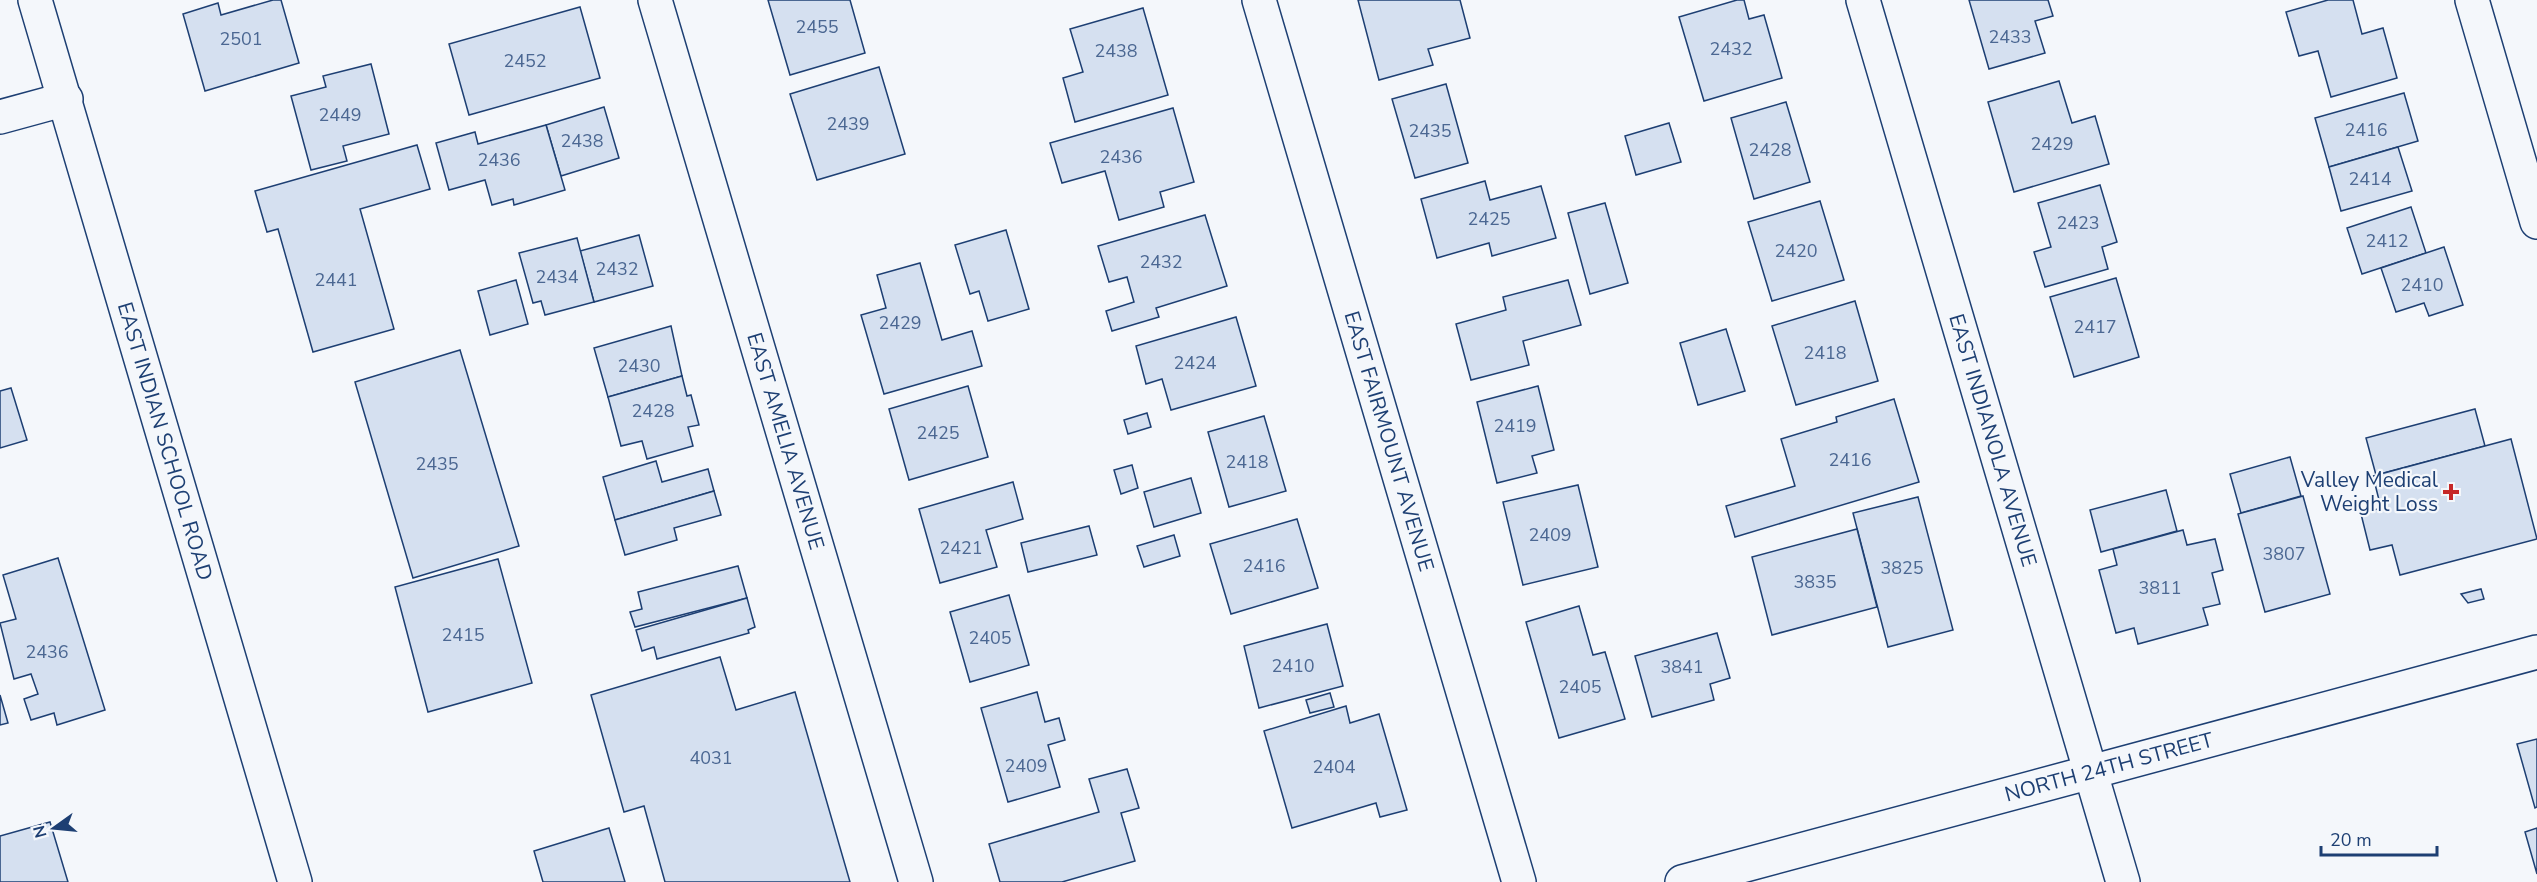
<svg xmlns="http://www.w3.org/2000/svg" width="2537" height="882" font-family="'Nunito Sans',sans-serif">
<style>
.building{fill:#d5e0f0;stroke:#1d3f73;stroke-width:1.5}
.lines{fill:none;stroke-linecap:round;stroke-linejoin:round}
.minor-casing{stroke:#1d3f73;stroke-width:36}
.secondary-casing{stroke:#1d3f73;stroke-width:36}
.minor{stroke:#f4f7fb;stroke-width:33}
.secondary{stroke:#f4f7fb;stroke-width:33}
.poi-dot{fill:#c62828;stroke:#f4f7fb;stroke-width:2}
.labels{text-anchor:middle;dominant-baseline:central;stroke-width:4.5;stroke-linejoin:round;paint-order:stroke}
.number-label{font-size:18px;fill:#4b6792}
.street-label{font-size:21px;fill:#1d3f73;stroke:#f4f7fb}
.poi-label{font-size:21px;fill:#1d3f73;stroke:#f4f7fb;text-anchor:end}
</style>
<rect width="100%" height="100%" fill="#f4f7fb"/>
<g class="building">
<path d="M273 0H281L299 63 205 91 183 14 218 3 221 15Z"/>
<path d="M768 0H850L865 53 790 75Z"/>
<path d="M1358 0H1460L1470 38 1428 49 1433 65 1379 80Z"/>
<path d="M1737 0H1744L1749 19 1764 15 1782 78 1704 101 1679 17Z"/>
<path d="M1969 0H2048L2053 16 2035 21 2045 53 1989 69Z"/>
<path d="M2328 0H2353L2362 34 2383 28 2397 78 2331 97 2318 51 2299 56 2286 12Z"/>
<path d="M580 7 600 78 469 115 449 44Z"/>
<path d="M1143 8 1168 95 1075 122 1063 78 1083 72 1070 29Z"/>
<path d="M371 64 389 134 343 146 347 161 311 170 291 96 326 87 323 76Z"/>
<path d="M879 67 905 154 817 180 790 94Z"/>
<path d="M2059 81 2072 123 2095 116 2109 164 2014 192 1988 102Z"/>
<path d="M1446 84 1468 163 1415 178 1392 99Z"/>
<path d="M2404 93 2418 141 2329 167 2315 118Z"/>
<path d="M1786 102 1810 182 1754 199 1731 118Z"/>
<path d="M604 107 619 158 561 176 546 125Z"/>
<path d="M1173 108 1194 182 1160 192 1164 207 1119 220 1105 171 1062 183 1050 143Z"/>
<path d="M1669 123 1681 162 1636 175 1625 136Z"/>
<path d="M546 125 565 190 514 205 513 199 492 205 485 180 449 190 436 143 475 132 478 144Z"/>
<path d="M417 145 430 189 360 209 394 329 313 352 278 229 267 232 255 191Z"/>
<path d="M2398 147 2412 191 2341 211 2329 167Z"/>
<path d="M1485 181 1490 200 1541 186 1556 238 1492 256 1489 243 1437 258 1421 199Z"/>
<path d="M2100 185 2117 242 2102 247 2108 269 2045 287 2034 252 2051 247 2038 203Z"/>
<path d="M1820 201 1844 280 1772 301 1748 222Z"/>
<path d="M1605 203 1628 283 1590 294 1568 213Z"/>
<path d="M2411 207 2426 253 2362 274 2347 228Z"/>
<path d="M1205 215 1227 286 1156 308 1159 317 1112 331 1106 311 1134 302 1127 277 1109 282 1098 246Z"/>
<path d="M1006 230 1029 309 988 321 979 291 970 294 955 245Z"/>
<path d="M639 235 653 286 594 302 580 251Z"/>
<path d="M577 238 594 302 545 315 541 301 533 303 519 253Z"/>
<path d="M2444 247 2463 305 2429 316 2424 303 2396 312 2381 268Z"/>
<path d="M920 263 942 340 972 331 982 366 884 394 861 315 886 308 877 275Z"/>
<path d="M2116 278 2139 357 2074 377 2050 297Z"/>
<path d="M516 280 528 324 490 335 478 291Z"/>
<path d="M1568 280 1581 325 1523 341 1529 365 1471 380 1456 324 1506 310 1503 297Z"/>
<path d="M1855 301 1878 381 1796 405 1772 326Z"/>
<path d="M1236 317 1256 386 1171 410 1162 379 1146 384 1136 346Z"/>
<path d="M671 326 682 376 608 397 594 348Z"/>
<path d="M1726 329 1745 391 1698 405 1680 343Z"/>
<path d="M460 350 519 546 413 578 355 382Z"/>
<path d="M682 376 687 396 691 395 699 425 688 427 693 446 647 459 642 441 621 446 608 397Z"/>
<path d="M968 386 988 457 909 480 889 409Z"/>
<path d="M1538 386 1554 450 1532 456 1537 473 1497 483 1477 402Z"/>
<path d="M11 388 27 440 0 448V391Z"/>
<path d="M1894 399 1919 482 1735 537 1726 506 1795 486 1781 439 1837 422 1836 417Z"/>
<path d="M2475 409 2485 446 2376 475 2366 438Z"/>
<path d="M1147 413 1151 427 1128 434 1124 420Z"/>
<path d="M1264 416 1286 491 1229 507 1208 432Z"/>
<path d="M2511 439 2537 539 2400 575 2392 545 2370 550 2361 514 2381 508 2373 476Z"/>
<path d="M2290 457 2301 496 2241 513 2230 474Z"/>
<path d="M656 461 662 482 708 469 714 491 615 520 603 477Z"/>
<path d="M1132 465 1138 488 1121 494 1114 470Z"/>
<path d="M1191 478 1201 513 1154 527 1144 492Z"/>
<path d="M1013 482 1023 519 986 530 997 567 940 583 919 509Z"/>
<path d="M1578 485 1598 567 1523 585 1503 502Z"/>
<path d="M2166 490 2177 531 2101 552 2090 510Z"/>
<path d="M714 491 721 515 674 528 677 540 625 555 615 520Z"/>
<path d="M2303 496 2330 594 2265 612 2238 514Z"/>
<path d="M1918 497 1953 630 1888 647 1853 513Z"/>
<path d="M1297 519 1318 588 1231 614 1210 544Z"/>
<path d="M1089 526 1097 555 1028 572 1021 543Z"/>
<path d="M1857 529 1877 607 1772 635 1752 557Z"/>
<path d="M2183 530 2187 545 2215 539 2223 570 2212 573 2220 604 2203 608 2208 625 2138 644 2134 628 2116 633 2099 570 2117 565 2113 549Z"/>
<path d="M1174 535 1180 556 1144 567 1137 546Z"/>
<path d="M58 558 105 710 57 725 54 713 31 720 24 699 38 694 31 674 14 679 0 623 16 619 3 575Z"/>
<path d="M498 559 532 683 428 712 395 587Z"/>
<path d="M738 566 747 598 635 627 630 612 642 609 638 592Z"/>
<path d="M2481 589 2484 599 2468 603 2461 594Z"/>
<path d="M1009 595 1029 665 970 682 950 612Z"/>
<path d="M747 598 755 627 748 630 749 633 657 659 654 647 642 651 636 630Z"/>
<path d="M1579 606 1593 655 1605 652 1625 719 1559 738 1526 622Z"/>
<path d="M1327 624 1343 686 1259 708 1244 646Z"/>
<path d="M1717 633 1730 678 1710 684 1714 700 1652 717 1635 656Z"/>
<path d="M720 657 736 710 795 692 850 882H665L644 806 624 812 591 695Z"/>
<path d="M1037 692 1045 722 1059 718 1065 740 1048 745 1060 787 1008 802 981 708Z"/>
<path d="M1330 693 1334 707 1310 713 1306 700Z"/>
<path d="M0 695 8 723 0 725Z"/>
<path d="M1346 706 1350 723 1379 714 1407 810 1380 817 1376 803 1292 828 1264 731Z"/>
<path d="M2537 739V807L2535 808 2517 744Z"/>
<path d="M1127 769 1139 808 1121 813 1135 861 1062 882H1000L989 844 1099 812 1089 779Z"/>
<path d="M50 822 68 882H0V836Z"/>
<path d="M609 828 625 882H543L534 851Z"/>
<path d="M2537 828V874L2525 832Z"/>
</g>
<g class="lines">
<defs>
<g id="minor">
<path id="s1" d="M655 0 916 882"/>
<path id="s2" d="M1259 0 1519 882"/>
<path id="s3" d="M1863 0 2123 882"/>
<path d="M2472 0 2537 222"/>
<path d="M0 117 66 99"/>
</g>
<g id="secondary">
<path id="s4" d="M35 0 295 882"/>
<path id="s5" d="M1682 882 2537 652"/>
</g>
</defs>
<use href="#minor" class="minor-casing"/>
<use href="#secondary" class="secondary-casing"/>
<use href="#minor" class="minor"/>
<use href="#secondary" class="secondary"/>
</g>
<path class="poi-dot" d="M2448 483h6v6h6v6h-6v6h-6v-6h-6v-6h6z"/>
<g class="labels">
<g class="number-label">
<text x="817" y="27">2455</text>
<text x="2010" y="37">2433</text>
<text x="241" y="39">2501</text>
<text x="1731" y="49">2432</text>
<text x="1116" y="51">2438</text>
<text x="525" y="61">2452</text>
<text x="340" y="115">2449</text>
<text x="848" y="124">2439</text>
<text x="2366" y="130">2416</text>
<text x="1430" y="131">2435</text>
<text x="582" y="141">2438</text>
<text x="2052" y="144">2429</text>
<text x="1770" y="150">2428</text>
<text x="1121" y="157">2436</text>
<text x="499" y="160">2436</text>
<text x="2370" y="179">2414</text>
<text x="1489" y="219">2425</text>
<text x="2078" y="223">2423</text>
<text x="2387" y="241">2412</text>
<text x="1796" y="251">2420</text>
<text x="1161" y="262">2432</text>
<text x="617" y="269">2432</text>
<text x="557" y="277">2434</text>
<text x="336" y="280">2441</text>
<text x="2422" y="285">2410</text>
<text x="900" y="323">2429</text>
<text x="2095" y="327">2417</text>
<text x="1825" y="353">2418</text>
<text x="1195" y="363">2424</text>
<text x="639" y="366">2430</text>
<text x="653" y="411">2428</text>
<text x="1515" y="426">2419</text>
<text x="938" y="433">2425</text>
<text x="1850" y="460">2416</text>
<text x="1247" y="462">2418</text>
<text x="437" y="464">2435</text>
<text x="1550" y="535">2409</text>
<text x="961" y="548">2421</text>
<text x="2284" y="554">3807</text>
<text x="1264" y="566">2416</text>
<text x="1902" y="568">3825</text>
<text x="1815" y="582">3835</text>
<text x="2160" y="588">3811</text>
<text x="463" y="635">2415</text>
<text x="990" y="638">2405</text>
<text x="47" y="652">2436</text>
<text x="1293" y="666">2410</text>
<text x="1682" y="667">3841</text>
<text x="1580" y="687">2405</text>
<text x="711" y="758">4031</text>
<text x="1026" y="766">2409</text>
<text x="1334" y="767">2404</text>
</g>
<g class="street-label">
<text stroke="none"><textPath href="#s4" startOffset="460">EAST INDIAN SCHOOL ROAD</textPath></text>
<text stroke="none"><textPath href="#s1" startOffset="460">EAST AMELIA AVENUE</textPath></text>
<text stroke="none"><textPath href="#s2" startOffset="460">EAST FAIRMOUNT AVENUE</textPath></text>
<text stroke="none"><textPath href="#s3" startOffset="459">EAST INDIANOLA AVENUE</textPath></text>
<text stroke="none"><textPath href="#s5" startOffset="442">NORTH 24TH STREET</textPath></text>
</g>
<g class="poi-label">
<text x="2438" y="480">Valley Medical<tspan x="2438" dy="24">Weight Loss</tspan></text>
</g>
</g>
<g transform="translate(54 828) rotate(255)" stroke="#f4f7fb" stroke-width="4.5" paint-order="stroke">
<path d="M0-4.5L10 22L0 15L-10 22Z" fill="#1d3f73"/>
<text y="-9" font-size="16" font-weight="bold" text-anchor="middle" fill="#1d3f73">N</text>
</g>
<path d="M2321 846v9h116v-9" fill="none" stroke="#1d3f73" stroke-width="3"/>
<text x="2330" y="846" font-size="18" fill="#1d3f73" stroke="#f4f7fb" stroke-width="4.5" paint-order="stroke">20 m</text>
</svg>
